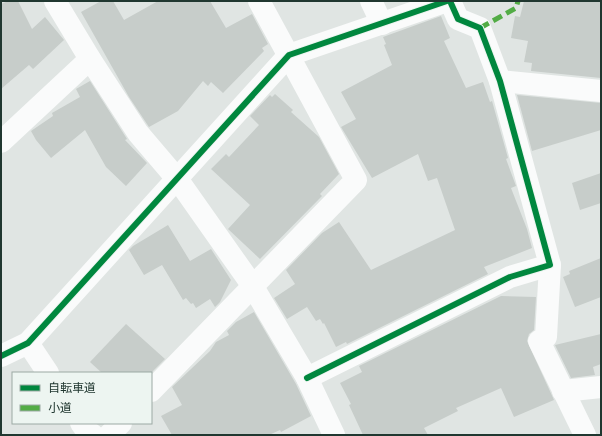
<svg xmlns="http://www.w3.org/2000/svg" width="602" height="436" font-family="Cabin,'Noto Sans JP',sans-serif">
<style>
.building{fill:#c7cdca}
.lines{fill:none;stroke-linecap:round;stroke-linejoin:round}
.minor{stroke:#fafbfb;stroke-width:22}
.quiet{stroke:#52ac45;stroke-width:5;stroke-dasharray:10 5;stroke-linecap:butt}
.cycleway-casing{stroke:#edf5f1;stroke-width:8}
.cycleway{stroke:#00873e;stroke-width:6}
</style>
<rect width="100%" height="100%" fill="#e0e5e3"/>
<g class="building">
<path d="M8 1H18L32 29 45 17 64 40 33 69 29 65 1 89V4Z"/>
<path d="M101 1H113L124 20 158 1H210L226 28 252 14 268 44 262 48 264 51 223 93 211 82 208 86 203 81 178 111 149 127 129 97 81 12Z"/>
<path d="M524 1H601V78L531 71 532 63 524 62 528 41 511 38 515 16 520 17Z"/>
<path d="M441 16 450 38 444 41 466 88 483 82 490 102 492 101 508 158 506 159 516 186 511 188 527 229 532 248 484 267 488 274 347 344 346 342 336 347 324 323 323 324 320 319 316 321 307 307 287 319 274 298 295 284 286 270 322 233 339 222 371 270 455 230 437 178 428 181 418 154 372 178 341 127 356 119 341 92 392 65 384 45 386 44 383 37Z"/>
<path d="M90 81 127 139 125 140 147 163 126 186 106 167 85 130 51 158 36 140 31 131 53 116 52 113 80 97 76 89Z"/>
<path d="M275 94 293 110 291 112 319 137 339 174 320 194 322 196 260 259 228 229 250 205 211 169 226 154 229 157 259 125 250 116 270 95 272 97Z"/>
<path d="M517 95 601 103V130L532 151Z"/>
<path d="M601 173V203L580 210 572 183Z"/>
<path d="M168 225 190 261 211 249 231 280 220 302 215 307 210 299 196 308 193 303 191 304 186 298 183 300 162 265 144 275 129 250 133 246Z"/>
<path d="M601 258V297L575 307 563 277 570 274 569 271Z"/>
<path d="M501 296 536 297 534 330 529 334 527 341 554 400 514 417 501 388 456 408 458 411 424 428 428 435H363L349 405 351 404 340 383 362 372 359 366Z"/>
<path d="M254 312 296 384 311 416 281 432 280 430 269 435H172L161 416 182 405 172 387 210 351 216 342 229 335 227 331 236 322Z"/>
<path d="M126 324 165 359 151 373H102L90 362Z"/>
<path d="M601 334V364L593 367 595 375 571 378 555 345Z"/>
</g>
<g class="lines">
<g class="minor">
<path d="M55 1 90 59 138 133 178 180 252 285 307 378 334 435"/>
<path d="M371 1 382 24"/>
<path d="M500 81 601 91"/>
<path d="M1 142 90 59"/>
<path d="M550 265 546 337 539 341 585 435"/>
<path d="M28 343 48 373"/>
<path d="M1 356 28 343 289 55 447 1"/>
<path d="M307 378 510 277 550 265 500 81 480 28 458 19 450 1"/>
<path d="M151 391 356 180 259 1"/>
<path d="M563 391 601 387"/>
<path d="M81 423 86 430 93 435"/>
<path d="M109 435 121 423"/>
</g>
<path class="quiet" d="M480 28 516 8 518 1"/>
<defs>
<g id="cycleway">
<path d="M1 356 28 343 289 55 447 1"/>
<path d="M307 378 510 277 550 265 500 81 480 28 458 19 450 1"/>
</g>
</defs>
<use href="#cycleway" class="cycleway-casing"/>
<use href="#cycleway" class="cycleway"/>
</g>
<rect width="602" height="436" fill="none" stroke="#203730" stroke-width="4"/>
<rect x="12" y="372" width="140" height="52" fill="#edf5f1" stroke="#9ba9a4"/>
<rect x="20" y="385" width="20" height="6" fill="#00873e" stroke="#9ba9a4"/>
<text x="48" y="392" font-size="12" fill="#203730">自転車道</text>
<rect x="20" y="405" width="20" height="6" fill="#52ac45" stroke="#9ba9a4"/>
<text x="48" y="412" font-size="12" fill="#203730">小道</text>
</svg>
